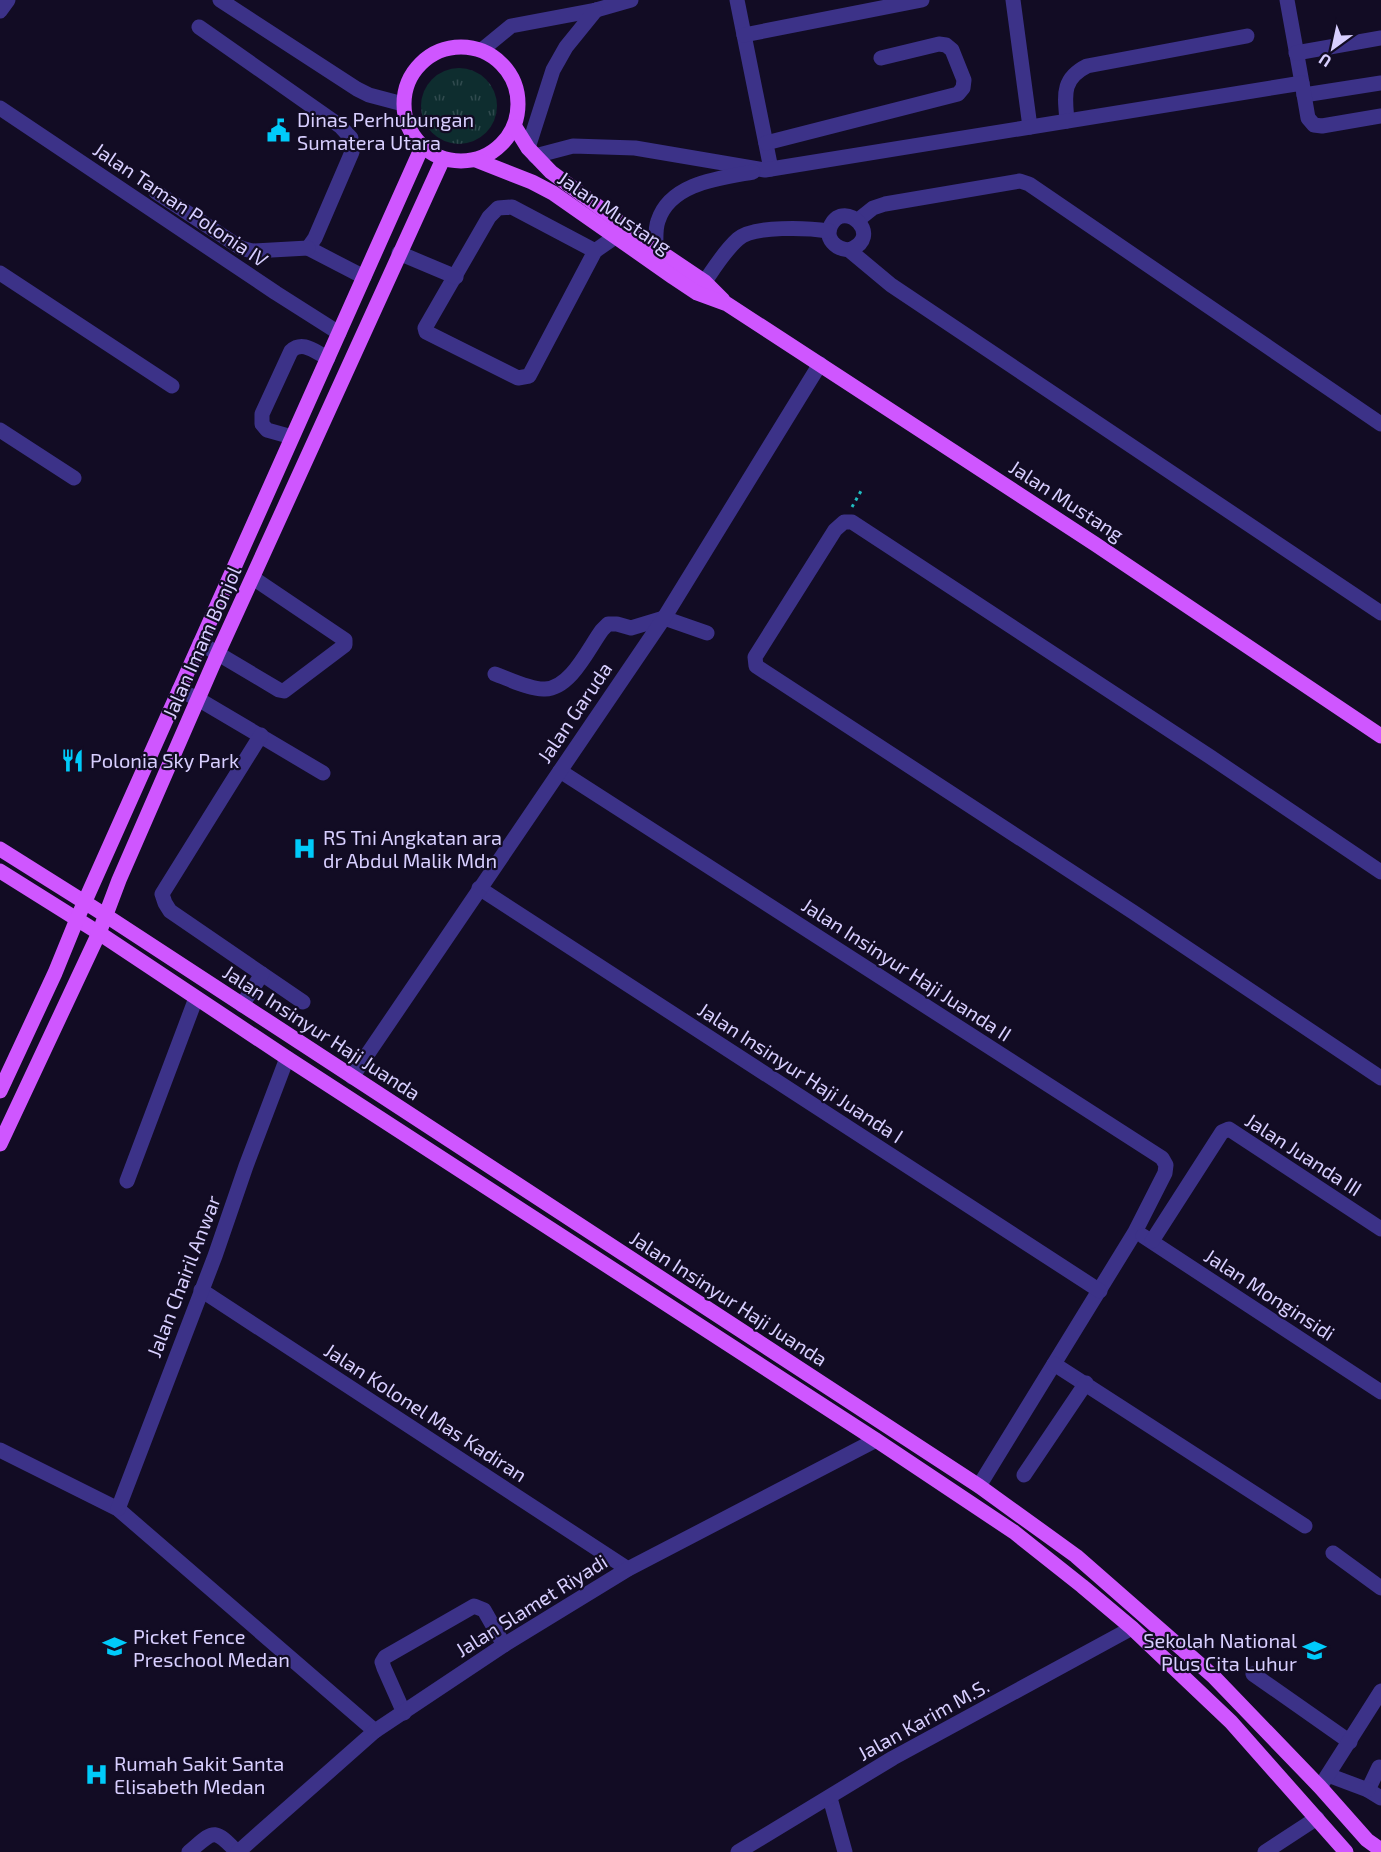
<svg xmlns="http://www.w3.org/2000/svg" width="1381" height="1852" font-family="'Exo 2',sans-serif">
<style>
.grass{fill:url(#grass-tufts)}
.lines{fill:none;stroke-linecap:round;stroke-linejoin:round}
.path{stroke:#21bcc0;stroke-width:3;stroke-dasharray:3 4.5;stroke-linecap:butt}
.minor{stroke:#3c3288;stroke-width:15}
.major{stroke:#cf56ff;stroke-width:15}
.labels{text-anchor:middle;dominant-baseline:central;stroke-width:4.5;stroke-linejoin:round;paint-order:stroke}
.poi-label{font-size:20px;fill:#d8cfff;stroke:#120c24;text-anchor:start}
.street-label{font-size:20px;fill:#d8cfff;stroke:#120c24}
</style>
<defs>
<pattern id="grass-tufts" width="24" height="20" patternUnits="userSpaceOnUse" patternTransform="scale(1.5)"><rect width="24" height="20" fill="#0e2d2f"/><path d="M3 7l-1-3M5 7V3M7 7l1-3M15 17l-1-3M17 17v-4M19 17l1-3" fill="none" stroke="#304a4e"/></pattern>
</defs>
<rect width="100%" height="100%" fill="#120c24"/>
<circle class="grass" cx="459" cy="106" r="38"/>
<g class="lines">
<path class="path" d="M852 507 861 491"/>
<g class="minor">
<path d="M220 0 357 89 369 95 403 104"/>
<path d="M737 0 771 169"/>
<path d="M1013 0 1030 127"/>
<path d="M1287 0 1302 83"/>
<path d="M0 11 8 0"/>
<path d="M199 27 340 126 351 138 352 152 315 238 308 248 364 277"/>
<path d="M744 35 922 0"/>
<path d="M483 49 511 26 596 10 631 0"/>
<path d="M1296 53 1381 38"/>
<path d="M1304 95 1381 83"/>
<path d="M0 108 276 293 339 333"/>
<path d="M1067 121C1065 96 1061 79 1087 66L1247 36"/>
<path d="M766 143 958 94 963 88 964 80 952 50 946 45 939 44 881 58"/>
<path d="M528 148 553 70 566 47 596 10"/>
<path d="M535 156 573 146 635 148 765 170 771 169 1302 83 1308 118 1314 125 1322 126 1381 116"/>
<path d="M156 192 241 248 252 251 308 248"/>
<path d="M858 220 873 208 885 204 1020 181 1029 184 1381 424"/>
<path d="M656 249C656 240 655 229 658 221 670 183 720 178 753 172"/>
<path d="M849 250C885 237 845 198 831 225 824 239 836 249 849 250L891 285 1381 613"/>
<path d="M595 251 512 207 498 208 489 217 425 328 426 332 518 378 529 376 595 251 615 237"/>
<path d="M399 253 456 277"/>
<path d="M0 273 172 386"/>
<path d="M698 291C711 274 722 253 738 239 754 225 809 228 829 231"/>
<path d="M0 430 74 478"/>
<path d="M292 437 267 430 262 424V414L291 351C303 340 315 352 328 358"/>
<path d="M200 643 279 690 284 691 345 645V640L253 578"/>
<path d="M495 674C509 679 531 690 545 689 571 688 588 649 602 630L608 624H617L631 628 664 618 707 633"/>
<path d="M179 690 198 699 323 773"/>
<path d="M261 735 162 894 165 903 170 911 303 1002"/>
<path d="M560 771 1162 1158 1166 1165 1165 1173 1135 1232 979 1486"/>
<path d="M1381 872 1209 756 852 522H844L835 530 755 657 756 666 1133 912 1381 1078"/>
<path d="M479 888 1100 1291"/>
<path d="M242 1005 262 974"/>
<path d="M352 1077 664 618 820 364"/>
<path d="M127 1181 196 998"/>
<path d="M1143 1236 1381 1392"/>
<path d="M1152 1241 1222 1132 1229 1129 1381 1229"/>
<path d="M201 1290 628 1569"/>
<path d="M1054 1364 1305 1526"/>
<path d="M0 1450 118 1509 375 1731"/>
<path d="M1024 1475 1086 1383"/>
<path d="M118 1509 215 1256 246 1166 287 1058"/>
<path d="M1333 1553 1381 1588"/>
<path d="M1253 1674 1350 1742"/>
<path d="M404 1713 384 1668 382 1662 385 1657 474 1606 484 1610 504 1645"/>
<path d="M1379 1767 1368 1790 1381 1798"/>
<path d="M1328 1775 1368 1790"/>
<path d="M1320 1787 1381 1691"/>
<path d="M830 1798 845 1852"/>
<path d="M189 1852C214 1831 213 1827 237 1852"/>
<path d="M238 1852 375 1731 504 1645 628 1569 876 1440"/>
<path d="M738 1852 893 1758 1132 1628"/>
<path d="M1265 1852 1317 1818"/>
</g>
<g class="major">
<circle cx="461" cy="104" r="57"/>
<path d="M515 127 528 148 551 172 656 249 705 282 723 300"/>
<path d="M476 160 532 182 553 193 673 277 697 293 727 304 1095 544 1381 736"/>
<path d="M0 849 105 915 979 1486 1076 1556 1213 1676 1320 1787 1367 1840 1381 1850"/>
<path d="M0 871 99 933 287 1058 876 1440 1014 1532 1082 1586 1132 1628 1231 1722 1346 1852"/>
<path d="M0 1091 55 973 77 919 422 147"/>
<path d="M0 1144 99 933 119 880 218 653 443 159"/>
</g>
</g>
<defs>
<symbol id="civic-bare" viewBox="-9 -9 18 18"><path d="M-.6-6.5H3V-4.5H.6V-3L4-1V1h2V6H-6V1h2V-1L-.6-3ZM-1.2 2.5V6h2.4V2.5Z" fill="#00cbfa" stroke="#120c24" stroke-width="2.5" paint-order="stroke"/></symbol>
<symbol id="restaurant-bare" viewBox="-9 -9 18 18"><path d="M-5-6h1v4h1v-4h1v4h1v-4h1v5L-1.5 .5V6h-2V.5L-5-1ZM5-6V6H3V1.5H1.5Q1.5-4 5-6Z" fill="#00cbfa" stroke="#120c24" stroke-width="2.5" paint-order="stroke"/></symbol>
<symbol id="hospital-bare" viewBox="-9 -9 18 18"><path d="M-5-5h3v3.5h4V-5h3V5h-3V1.5h-4V5h-3Z" fill="#00cbfa" stroke="#120c24" stroke-width="2.5" paint-order="stroke"/></symbol>
<symbol id="school-bare" viewBox="-9 -9 18 18"><path d="M0-5L7-2L0 1L-7-2ZM-4 1L0 2.5L4 1V4Q0 6-4 4Z" fill="#00cbfa" stroke="#120c24" stroke-width="2.5" paint-order="stroke"/></symbol>
</defs>
<g fill-rule="evenodd">
<use href="#civic-bare" x="262" y="114" width="33" height="33"/>
<use href="#restaurant-bare" x="56" y="744" width="33" height="33"/>
<use href="#hospital-bare" x="288" y="832" width="33" height="33"/>
<use href="#school-bare" x="98" y="1630" width="33" height="33"/>
<use href="#school-bare" x="1298" y="1634" width="33" height="33"/>
<use href="#hospital-bare" x="80" y="1758" width="33" height="33"/>
</g>
<g class="labels">
<g class="poi-label">
<text x="297" y="119">Dinas Perhubungan<tspan x="297" dy="23">Sumatera Utara</tspan></text>
<text x="90" y="760">Polonia Sky Park</text>
<text x="323" y="837">RS Tni Angkatan ara<tspan x="323" dy="23">dr Abdul Malik Mdn</tspan></text>
<text x="133" y="1636">Picket Fence<tspan x="133" dy="23">Preschool Medan</tspan></text>
<text x="1297" y="1640" text-anchor="end">Sekolah National<tspan x="1297" dy="23">Plus Cita Luhur</tspan></text>
<text x="114" y="1763">Rumah Sakit Santa<tspan x="114" dy="23">Elisabeth Medan</tspan></text>
</g>
<g class="street-label">
<text transform="translate(181 204) rotate(34)">Jalan Taman Polonia IV</text>
<text transform="translate(615 212) rotate(34)">Jalan Mustang</text>
<text transform="translate(1067 500) rotate(33)">Jalan Mustang</text>
<text transform="translate(201 642) rotate(-66)">Jalan Imam Bonjol</text>
<text transform="translate(574 712) rotate(-56)">Jalan Garuda</text>
<text transform="translate(907 969) rotate(33)">Jalan Insinyur Haji Juanda II</text>
<text transform="translate(322 1032) rotate(33)">Jalan Insinyur Haji Juanda</text>
<text transform="translate(801 1072) rotate(33)">Jalan Insinyur Haji Juanda I</text>
<text transform="translate(1304 1154) rotate(33)">Jalan Juanda III</text>
<text transform="translate(183 1276) rotate(-69)">Jalan Chairil Anwar</text>
<text transform="translate(1270 1294) rotate(33)">Jalan Monginsidi</text>
<text transform="translate(729 1298) rotate(33)">Jalan Insinyur Haji Juanda</text>
<text transform="translate(426 1412) rotate(33)">Jalan Kolonel Mas Kadiran</text>
<text transform="translate(531 1605) rotate(-32)">Jalan Slamet Riyadi</text>
<text transform="translate(923 1719) rotate(-29)">Jalan Karim M.S.</text>
</g>
</g>
<g transform="translate(1333 48) rotate(213)" stroke="#120c24" stroke-width="4.5" paint-order="stroke">
<path d="M0-4.5L10 22L0 15L-10 22Z" fill="#d8cfff"/>
<text y="-9" font-size="16" font-weight="bold" text-anchor="middle" fill="#d8cfff">U</text>
</g>
</svg>
